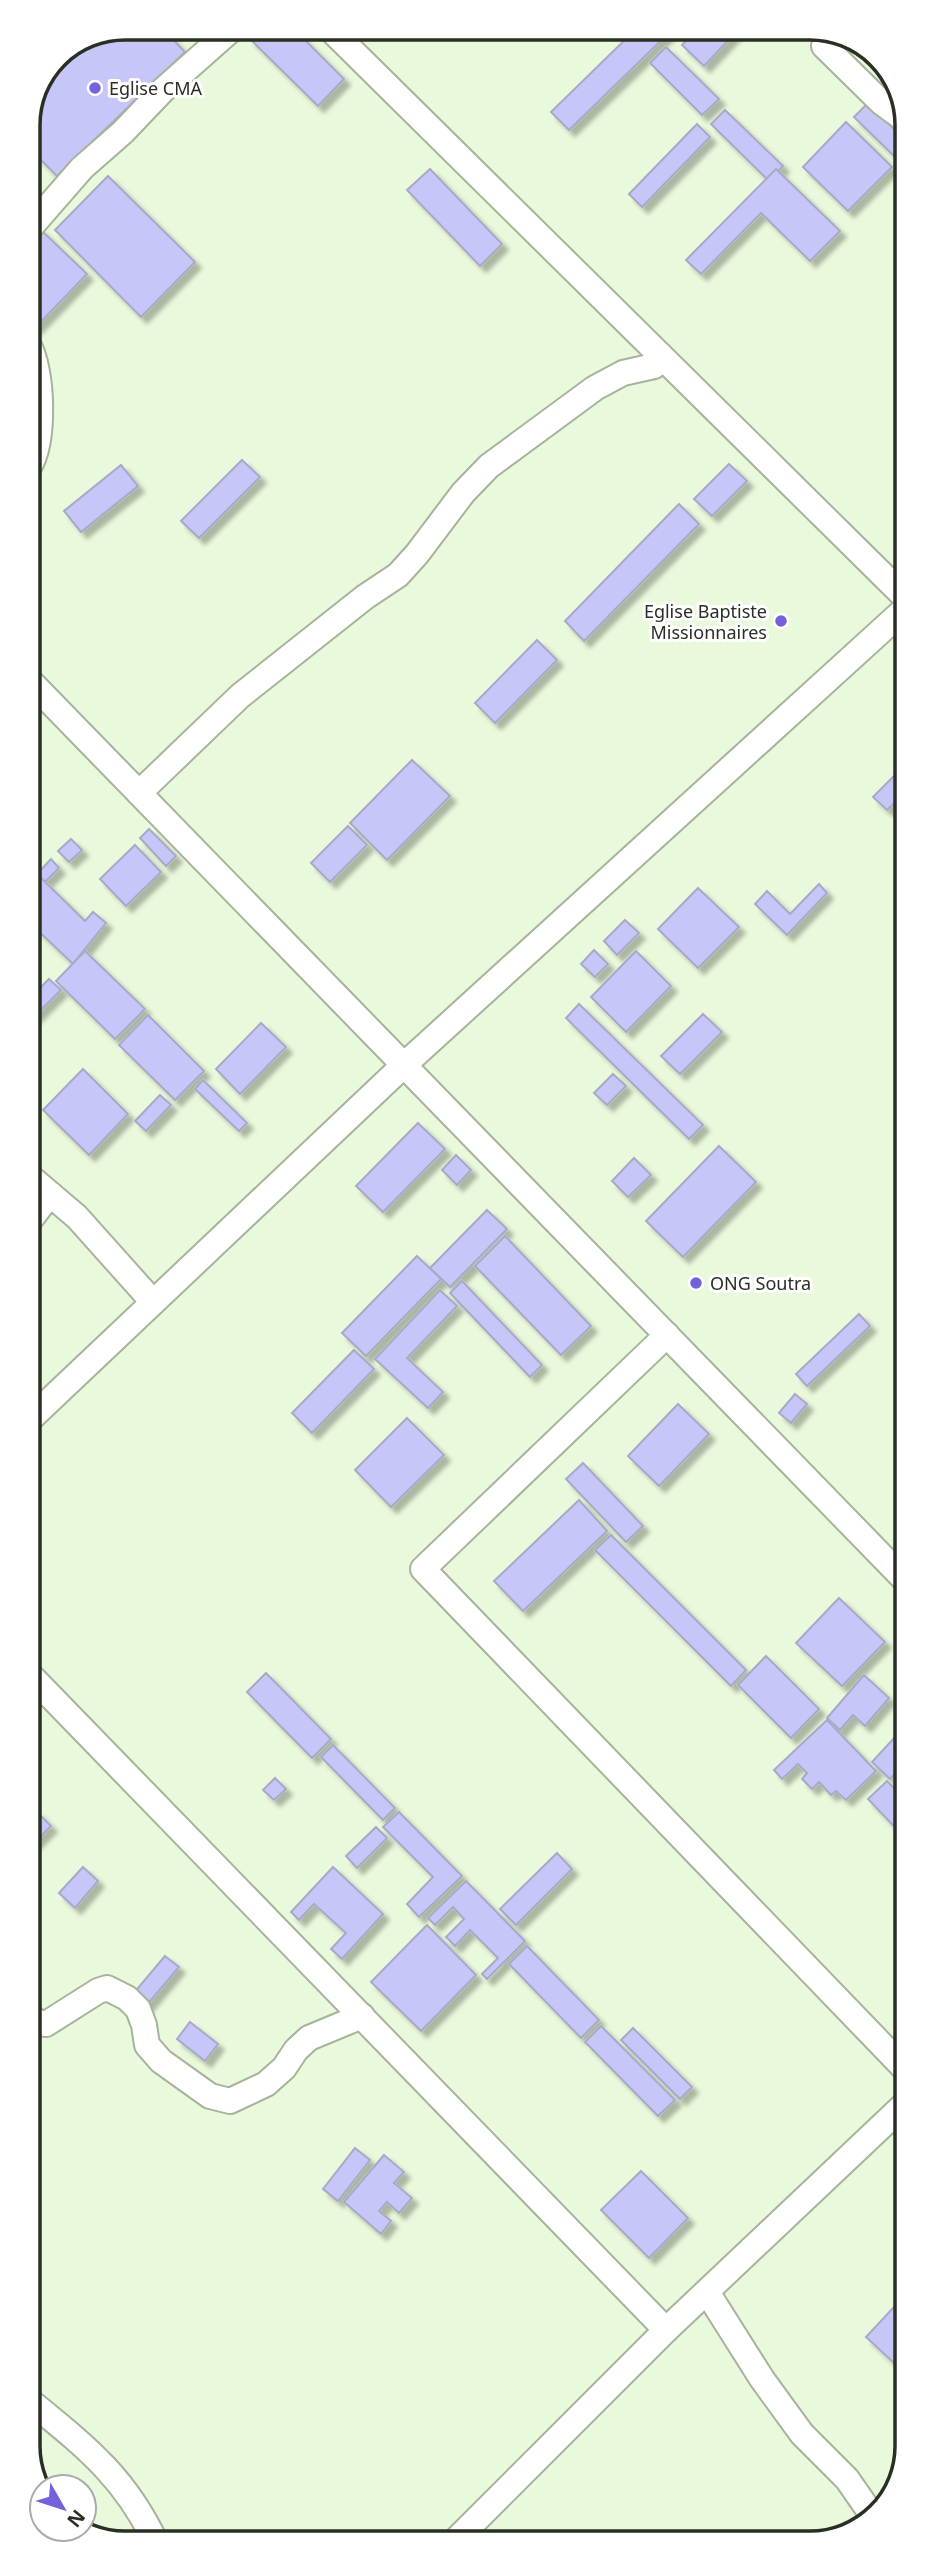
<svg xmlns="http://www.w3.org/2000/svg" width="935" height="2571" font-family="'Noto Sans',sans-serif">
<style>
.building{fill:#c7c6f9;stroke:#a9a9c7;stroke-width:2;filter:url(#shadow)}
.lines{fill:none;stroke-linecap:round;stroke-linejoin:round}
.minor-casing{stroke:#a6b499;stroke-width:28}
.minor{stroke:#fff;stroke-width:24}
.poi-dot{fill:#7362dc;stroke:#fff;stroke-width:2.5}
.labels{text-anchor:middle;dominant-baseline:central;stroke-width:6;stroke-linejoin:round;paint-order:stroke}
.poi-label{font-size:18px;fill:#292f23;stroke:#fff;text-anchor:start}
.rim{fill:none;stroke:#292f23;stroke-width:3.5}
</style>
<defs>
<filter id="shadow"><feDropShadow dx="6" dy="6" stdDeviation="2" flood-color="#0004"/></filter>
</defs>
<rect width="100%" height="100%" fill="#e9f9db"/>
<g class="building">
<path d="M126 28H162L185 52 57 176 28 147V120L57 56Z"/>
<path d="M261 28H293L344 79 318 106 250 39Z"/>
<path d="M637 28H674L569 130 551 112Z"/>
<path d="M698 28H740L704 66 682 45Z"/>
<path d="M666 47 719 99 702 115 650 63Z"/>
<path d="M868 103 904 139V145L894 156 854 117Z"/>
<path d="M725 110 783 166 769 181 711 124Z"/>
<path d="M846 122 892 167 848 211 803 167Z"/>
<path d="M697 124 710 137 642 207 629 194Z"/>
<path d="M430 169 502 244 480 266 407 190Z"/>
<path d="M776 169 840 231 810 261 761 213 701 274 686 260Z"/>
<path d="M108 176 195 262 141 317 55 230Z"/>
<path d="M40 229 87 274 30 333 28 331V241Z"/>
<path d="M242 460 260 477 199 538 181 521Z"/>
<path d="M729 464 747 481 712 516 694 499Z"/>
<path d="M121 465 138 486 81 532 64 511Z"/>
<path d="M679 504 699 524 584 641 565 621Z"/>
<path d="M537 640 557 660 495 723 475 703Z"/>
<path d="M412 760 450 796 387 860 350 823Z"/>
<path d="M905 765V793L887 810 873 797Z"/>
<path d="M348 826 367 845 330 882 311 863Z"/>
<path d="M149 829 176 856 166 866 140 838Z"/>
<path d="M71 839 82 850 69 862 58 851Z"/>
<path d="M135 845 161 872 126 906 100 879Z"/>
<path d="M51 859 59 868 45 882 37 874Z"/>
<path d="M37 874 85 921 93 912 106 923 73 964 29 922V882Z"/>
<path d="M819 884 827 893 787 935 755 904 767 891 790 914Z"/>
<path d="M698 888 739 927 698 968 658 929Z"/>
<path d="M625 920 639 933 617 955 604 941Z"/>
<path d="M594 950 608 964 595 977 581 964Z"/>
<path d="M85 951 145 1009 115 1039 56 981Z"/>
<path d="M636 951 671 986 626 1032 591 997Z"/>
<path d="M49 979 61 990 32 1019 29 1017V999Z"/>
<path d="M579 1004 703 1125 689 1139 566 1018Z"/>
<path d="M703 1014 722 1032 680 1074 661 1056Z"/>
<path d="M148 1015 204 1071 175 1100 119 1045Z"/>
<path d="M261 1023 286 1047 240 1094 216 1069Z"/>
<path d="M83 1069 128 1114 89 1155 43 1110Z"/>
<path d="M613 1074 626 1086 607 1105 594 1093Z"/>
<path d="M203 1080 247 1123 239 1131 195 1089Z"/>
<path d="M160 1095 171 1105 146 1131 135 1121Z"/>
<path d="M418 1123 445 1149 383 1212 356 1186Z"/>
<path d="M719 1146 756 1182 683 1257 646 1221Z"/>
<path d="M456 1155 471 1170 457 1185 442 1170Z"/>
<path d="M634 1158 651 1175 628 1197 612 1181Z"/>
<path d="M487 1210 507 1229 450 1287 430 1268Z"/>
<path d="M505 1236 591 1326 561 1355 475 1266Z"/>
<path d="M417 1256 441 1279 366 1356 342 1333Z"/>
<path d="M462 1281 542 1365 530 1377 450 1293Z"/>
<path d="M440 1290 457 1306 407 1358 443 1392 428 1408 375 1359Z"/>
<path d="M859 1314 870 1326 807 1386 796 1374Z"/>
<path d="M354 1350 374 1369 312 1433 292 1413Z"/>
<path d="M795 1394 807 1404 791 1423 779 1413Z"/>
<path d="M678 1404 709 1434 659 1486 628 1456Z"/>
<path d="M407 1418 444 1455 391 1507 355 1470Z"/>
<path d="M583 1463 643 1526 626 1542 566 1479Z"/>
<path d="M579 1500 607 1531 523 1611 494 1581Z"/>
<path d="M611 1535 746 1670 731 1686 595 1550Z"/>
<path d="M839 1598 885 1642 842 1686 796 1643Z"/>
<path d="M766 1656 819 1709 791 1738 738 1685Z"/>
<path d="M266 1673 331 1739 312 1758 247 1692Z"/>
<path d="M864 1675 889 1698 865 1726 853 1715 840 1730 827 1718Z"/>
<path d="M827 1720 876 1771 846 1800 836 1791 831 1795 819 1782 812 1789 802 1779 807 1773 798 1764 782 1779 774 1770Z"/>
<path d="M906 1725V1761L890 1779 872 1762Z"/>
<path d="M333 1745 395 1808 383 1820 321 1757Z"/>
<path d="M275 1778 286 1789 274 1800 263 1790Z"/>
<path d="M887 1781 906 1800V1839L868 1799Z"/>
<path d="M37 1812 51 1826 31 1846V1818Z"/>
<path d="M399 1812 462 1876 419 1917 407 1904 433 1877 383 1827Z"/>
<path d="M376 1827 387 1838 357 1868 346 1856Z"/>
<path d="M557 1853 572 1869 516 1925 500 1909Z"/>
<path d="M83 1867 98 1881 75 1908 59 1893Z"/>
<path d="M333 1867 383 1914 342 1959 331 1949 346 1933 314 1904 299 1920 291 1912Z"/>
<path d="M466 1881 525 1941 487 1979 482 1974 498 1958 470 1930 455 1946 446 1937 464 1919 453 1907 435 1925 428 1918Z"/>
<path d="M427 1925 476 1975 421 2031 371 1982Z"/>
<path d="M527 1946 599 2020 581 2038 509 1964Z"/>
<path d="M165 1956 179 1967 146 2006 132 1995Z"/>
<path d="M190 2022 218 2044 205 2061 177 2039Z"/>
<path d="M601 2026 675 2100 658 2116 585 2042Z"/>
<path d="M633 2028 692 2087 680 2099 621 2040Z"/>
<path d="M355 2148 370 2160 338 2201 323 2189Z"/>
<path d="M384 2155 404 2172 394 2183 412 2198 399 2213 387 2202 379 2211 391 2221 381 2234 344 2202Z"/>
<path d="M641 2171 688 2218 649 2258 601 2210Z"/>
<path d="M907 2293V2375L866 2337Z"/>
</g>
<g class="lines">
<defs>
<g id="minor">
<path d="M329 28 904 596"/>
<path d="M824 46 881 102 904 119"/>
<path d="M28 230 82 168 123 132 163 90 233 28"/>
<path d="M28 344C43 370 45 441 29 467"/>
<path d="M29 680 906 1581"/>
<path d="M139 793 240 696 365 597 398 575 417 554 463 493 489 466 595 388 623 373 654 366 660 355"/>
<path d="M30 1177 77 1217 153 1302"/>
<path d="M30 1220 50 1194"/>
<path d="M667 1335 423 1569 906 2070"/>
<path d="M30 1419 404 1065 904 610"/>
<path d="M30 1675 666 2330"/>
<path d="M31 2017 39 2023 46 2024 98 1991 107 1988 127 1998 138 2009 144 2025 147 2045 161 2061 210 2096 230 2101 266 2084 284 2068 296 2050 309 2038 362 2016"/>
<path d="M707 2292 762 2379 802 2434 847 2479 872 2515"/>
<path d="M31 2402C86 2447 125 2477 156 2543"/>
<path d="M455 2541 666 2330 906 2103"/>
</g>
</defs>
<use href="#minor" class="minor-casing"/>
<use href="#minor" class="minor"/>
</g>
<g class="poi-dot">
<circle cx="95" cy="88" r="7"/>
<circle cx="781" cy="621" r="7"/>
<circle cx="696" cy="1283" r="7"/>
</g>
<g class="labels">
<g class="poi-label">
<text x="109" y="88">Eglise CMA</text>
<text x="767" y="611" text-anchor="end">Eglise Baptiste<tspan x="767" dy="21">Missionnaires</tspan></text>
<text x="710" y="1283">ONG Soutra</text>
</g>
</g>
<path d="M0 0H935V2571H0ZM125 40H810A85 85 0 0 1 895 125V2446A85 85 0 0 1 810 2531H125A85 85 0 0 1 40 2446V125A85 85 0 0 1 125 40Z" fill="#fff" fill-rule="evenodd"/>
<path class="rim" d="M125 40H810A85 85 0 0 1 895 125V2446A85 85 0 0 1 810 2531H125A85 85 0 0 1 40 2446V125A85 85 0 0 1 125 40Z"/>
<g transform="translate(63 2508) rotate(129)"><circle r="33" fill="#ffffff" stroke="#a9aca7" stroke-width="2"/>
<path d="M0-5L12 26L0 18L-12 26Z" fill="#7362dc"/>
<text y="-10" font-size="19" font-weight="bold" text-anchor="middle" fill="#292f23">N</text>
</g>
</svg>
